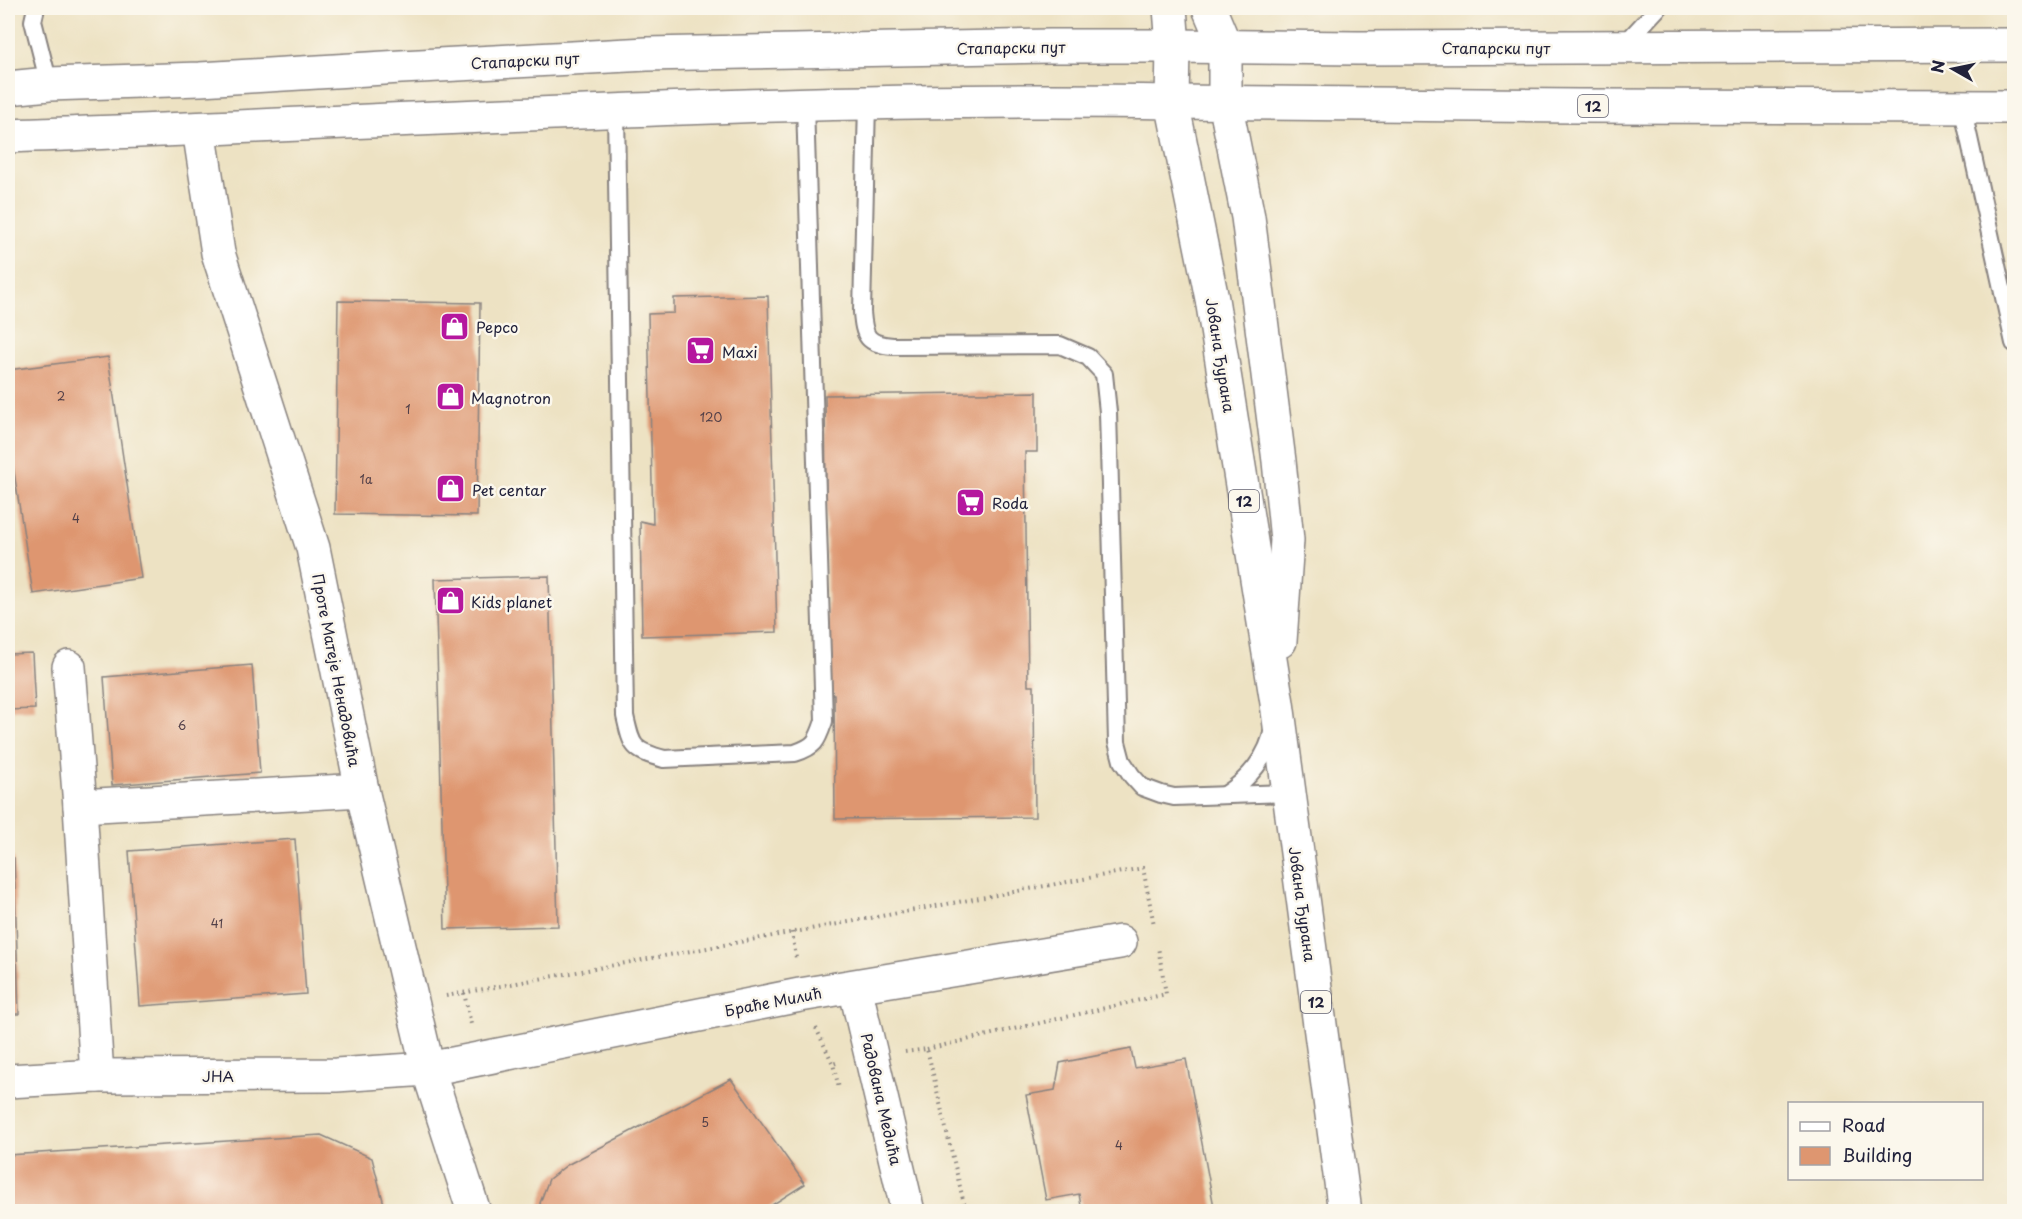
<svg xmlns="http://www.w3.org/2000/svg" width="2022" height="1219" font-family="'Playpen Sans',sans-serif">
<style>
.building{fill:#de9670}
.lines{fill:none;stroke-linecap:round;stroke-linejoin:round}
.lane-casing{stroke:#88827f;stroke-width:20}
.street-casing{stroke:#88827f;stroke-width:36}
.secondary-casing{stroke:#88827f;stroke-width:36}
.primary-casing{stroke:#88827f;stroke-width:36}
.path{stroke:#88827f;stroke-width:4;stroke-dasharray:1.5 4.5;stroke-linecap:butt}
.lane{stroke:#fff;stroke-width:16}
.street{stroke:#fff;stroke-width:33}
.secondary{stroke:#fff;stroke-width:33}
.primary{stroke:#fff;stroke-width:33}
.labels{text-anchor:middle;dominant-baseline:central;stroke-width:5;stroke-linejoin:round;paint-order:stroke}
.number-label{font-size:12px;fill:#513f48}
.shield{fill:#fbf7ec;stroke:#636270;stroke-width:1.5}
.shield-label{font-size:14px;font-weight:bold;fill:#22223b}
.street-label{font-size:15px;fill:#22223b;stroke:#fbf7ec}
.poi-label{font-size:15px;fill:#22223b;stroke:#fbf7ec;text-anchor:start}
</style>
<rect width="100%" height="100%" fill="#fbf7ec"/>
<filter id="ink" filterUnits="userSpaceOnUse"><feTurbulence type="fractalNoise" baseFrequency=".0167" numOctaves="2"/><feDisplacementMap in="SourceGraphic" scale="12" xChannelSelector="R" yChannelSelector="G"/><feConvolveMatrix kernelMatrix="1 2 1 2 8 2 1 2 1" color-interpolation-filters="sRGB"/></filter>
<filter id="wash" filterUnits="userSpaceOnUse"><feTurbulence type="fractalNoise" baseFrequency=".008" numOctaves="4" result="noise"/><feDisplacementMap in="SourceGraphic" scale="24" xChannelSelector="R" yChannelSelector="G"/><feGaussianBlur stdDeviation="1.35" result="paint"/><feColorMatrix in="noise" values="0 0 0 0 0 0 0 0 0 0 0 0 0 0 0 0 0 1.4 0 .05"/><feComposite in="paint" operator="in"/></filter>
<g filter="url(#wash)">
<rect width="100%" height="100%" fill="#ede2c3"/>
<g id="blocks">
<g class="building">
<path d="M768 296 777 632 642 636 640 521 653 524 648 314 674 313V298Z"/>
<path d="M338 301 480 303 477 516 335 514Z"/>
<path d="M108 357 141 578 33 594 12 459H8V370Z"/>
<path d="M1037 392V452H1025L1028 686H1034L1035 817 835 819 834 694H828L825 395Z"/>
<path d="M549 576 558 926 445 929 435 579Z"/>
<path d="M32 653 35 709 8 710V654Z"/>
<path d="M252 665 260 773 112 785 104 677Z"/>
<path d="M295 839 306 994 140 1006 129 851Z"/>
<path d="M8 858H14L19 1014H8Z"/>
<path d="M1131 1049 1135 1068 1186 1059 1215 1212H1082L1079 1194 1046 1200 1026 1095 1055 1090 1060 1063Z"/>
<path d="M731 1079 805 1184 761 1212H542L540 1203 549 1179 567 1165Z"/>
<path d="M321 1135 372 1158 386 1212H8V1155Z"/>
</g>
</g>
</g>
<g filter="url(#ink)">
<use href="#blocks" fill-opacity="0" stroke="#88827f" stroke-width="1.5"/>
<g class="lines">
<defs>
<g id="lane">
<path d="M36 8 33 21 49 84"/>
<path d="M1622 47 1658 8"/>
<path d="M867 103 862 312C864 337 867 344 893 346L1060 345 1088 357 1104 374 1108 412 1117 742 1122 761 1132 776 1142 787 1161 794 1174 797 1288 793"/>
<path d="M1962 106 2014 343"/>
<path d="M616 110 625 716C632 747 632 750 664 759L795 753C816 746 817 741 824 721L805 105"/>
<path d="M1225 795C1248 780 1269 756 1273 728"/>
</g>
<g id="street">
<path d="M199 129 218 253 313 548 362 790 428 1069 474 1212"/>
<path d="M69 667 80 806 97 1076"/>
<path d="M80 806 362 790"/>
<path d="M855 987 908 1212"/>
<path d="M8 1081 97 1076 336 1075 428 1069 800 995 1120 942"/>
</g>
<g id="secondary">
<path d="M8 88 49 84 200 79 401 67 647 54 1050 46H1173"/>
<path d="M8 136C396 123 784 95 1172 102"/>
</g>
<g id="primary">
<path d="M1170 8 1173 46 1172 102 1212 299 1277 703 1345 1212"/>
<path d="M1209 8 1225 46V102L1248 217 1279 461 1287 540 1280 641"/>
<path d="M1173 46 1358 48 2014 45"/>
<path d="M1172 102 1579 106 2014 107"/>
</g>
</defs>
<use href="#lane" class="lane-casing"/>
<use href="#street" class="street-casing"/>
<use href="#secondary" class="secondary-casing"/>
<use href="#primary" class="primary-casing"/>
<g class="path">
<path d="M792 932 796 958"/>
<path d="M464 993 471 1024"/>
<path d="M446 996 1143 868 1154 925"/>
<path d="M816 1028 833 1064"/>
<path d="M927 1049 1166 994 1158 947"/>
<path d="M905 1052 927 1049 966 1212"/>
<path d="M836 1063 833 1064 839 1088"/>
</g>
<use href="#lane" class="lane"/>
<use href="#street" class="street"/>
<use href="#secondary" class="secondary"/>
<use href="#primary" class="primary"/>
</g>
</g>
<defs>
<symbol id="shop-square" viewBox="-11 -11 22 22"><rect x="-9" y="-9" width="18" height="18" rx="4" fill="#b5179e" stroke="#fbf7ec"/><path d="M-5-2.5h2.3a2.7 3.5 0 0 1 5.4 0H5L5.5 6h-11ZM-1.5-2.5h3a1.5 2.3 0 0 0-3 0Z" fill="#fff"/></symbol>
<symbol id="supermarket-square" viewBox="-11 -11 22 22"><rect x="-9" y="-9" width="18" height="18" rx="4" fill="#b5179e" stroke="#fbf7ec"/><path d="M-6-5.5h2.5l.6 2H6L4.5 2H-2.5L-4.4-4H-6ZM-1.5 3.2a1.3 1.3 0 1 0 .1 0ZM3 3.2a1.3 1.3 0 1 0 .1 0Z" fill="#fff"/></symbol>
</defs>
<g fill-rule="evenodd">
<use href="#shop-square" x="438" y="310" width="33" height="33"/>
<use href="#supermarket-square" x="684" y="334" width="33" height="33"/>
<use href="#shop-square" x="434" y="380" width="33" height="33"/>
<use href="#shop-square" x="434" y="472" width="33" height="33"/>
<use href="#supermarket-square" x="954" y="486" width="33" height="33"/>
<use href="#shop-square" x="434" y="584" width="33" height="33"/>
</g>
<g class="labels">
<g class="number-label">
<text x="61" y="396">2</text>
<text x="408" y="409">1</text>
<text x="711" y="417">120</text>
<text x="366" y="479">1a</text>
<text x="76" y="518">4</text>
<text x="182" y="725">6</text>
<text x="217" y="923">41</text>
<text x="705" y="1122">5</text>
<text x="1119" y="1145">4</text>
</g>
<g class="shield">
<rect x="1578" y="95" width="30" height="22" rx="4.5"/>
<rect x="1229" y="490" width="30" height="22" rx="4.5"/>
<rect x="1301" y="991" width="30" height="22" rx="4.5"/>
</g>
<g class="shield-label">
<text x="1593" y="106">12</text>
<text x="1244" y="501">12</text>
<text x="1316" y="1002">12</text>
</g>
<g class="street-label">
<text transform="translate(1011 47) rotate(-1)">Стапарски пут</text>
<text x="1496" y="47">Стапарски пут</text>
<text transform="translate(525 60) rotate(-3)">Стапарски пут</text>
<text transform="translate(1221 355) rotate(81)">Јована Ђурана</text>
<text transform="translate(337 670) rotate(79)">Проте Матеје Ненадовића</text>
<text transform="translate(1303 904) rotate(82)">Јована Ђурана</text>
<text transform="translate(773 1001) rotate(-11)">Браће Милић</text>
<text x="218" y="1075">ЈНА</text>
<text transform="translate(882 1099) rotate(77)">Радована Медића</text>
</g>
<g class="poi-label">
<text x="476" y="326">Pepco</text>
<text x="722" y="351">Maxi</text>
<text x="471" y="397">Magnotron</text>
<text x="472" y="489">Pet centar</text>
<text x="992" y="502">Roda</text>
<text x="471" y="601">Kids planet</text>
</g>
</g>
<rect width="2022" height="1219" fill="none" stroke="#fbf7ec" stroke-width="30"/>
<rect x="1788" y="1102" width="195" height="78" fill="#fbf7ec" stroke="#a4a2a5" stroke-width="1.5"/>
<rect x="1800" y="1122" width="30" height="9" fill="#ffffff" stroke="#a4a2a5" stroke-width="1.5"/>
<text x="1842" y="1132" font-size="18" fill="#22223b">Road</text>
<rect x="1800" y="1147" width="30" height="18" fill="#de9670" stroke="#a4a2a5" stroke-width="1.5"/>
<text x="1842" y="1162" font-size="18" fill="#22223b">Building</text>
<g transform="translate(1953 69) rotate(279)" stroke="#fbf7ec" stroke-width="4.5" paint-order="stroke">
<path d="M0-4.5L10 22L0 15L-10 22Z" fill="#22223b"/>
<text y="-9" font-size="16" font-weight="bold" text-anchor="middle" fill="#22223b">N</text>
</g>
</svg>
